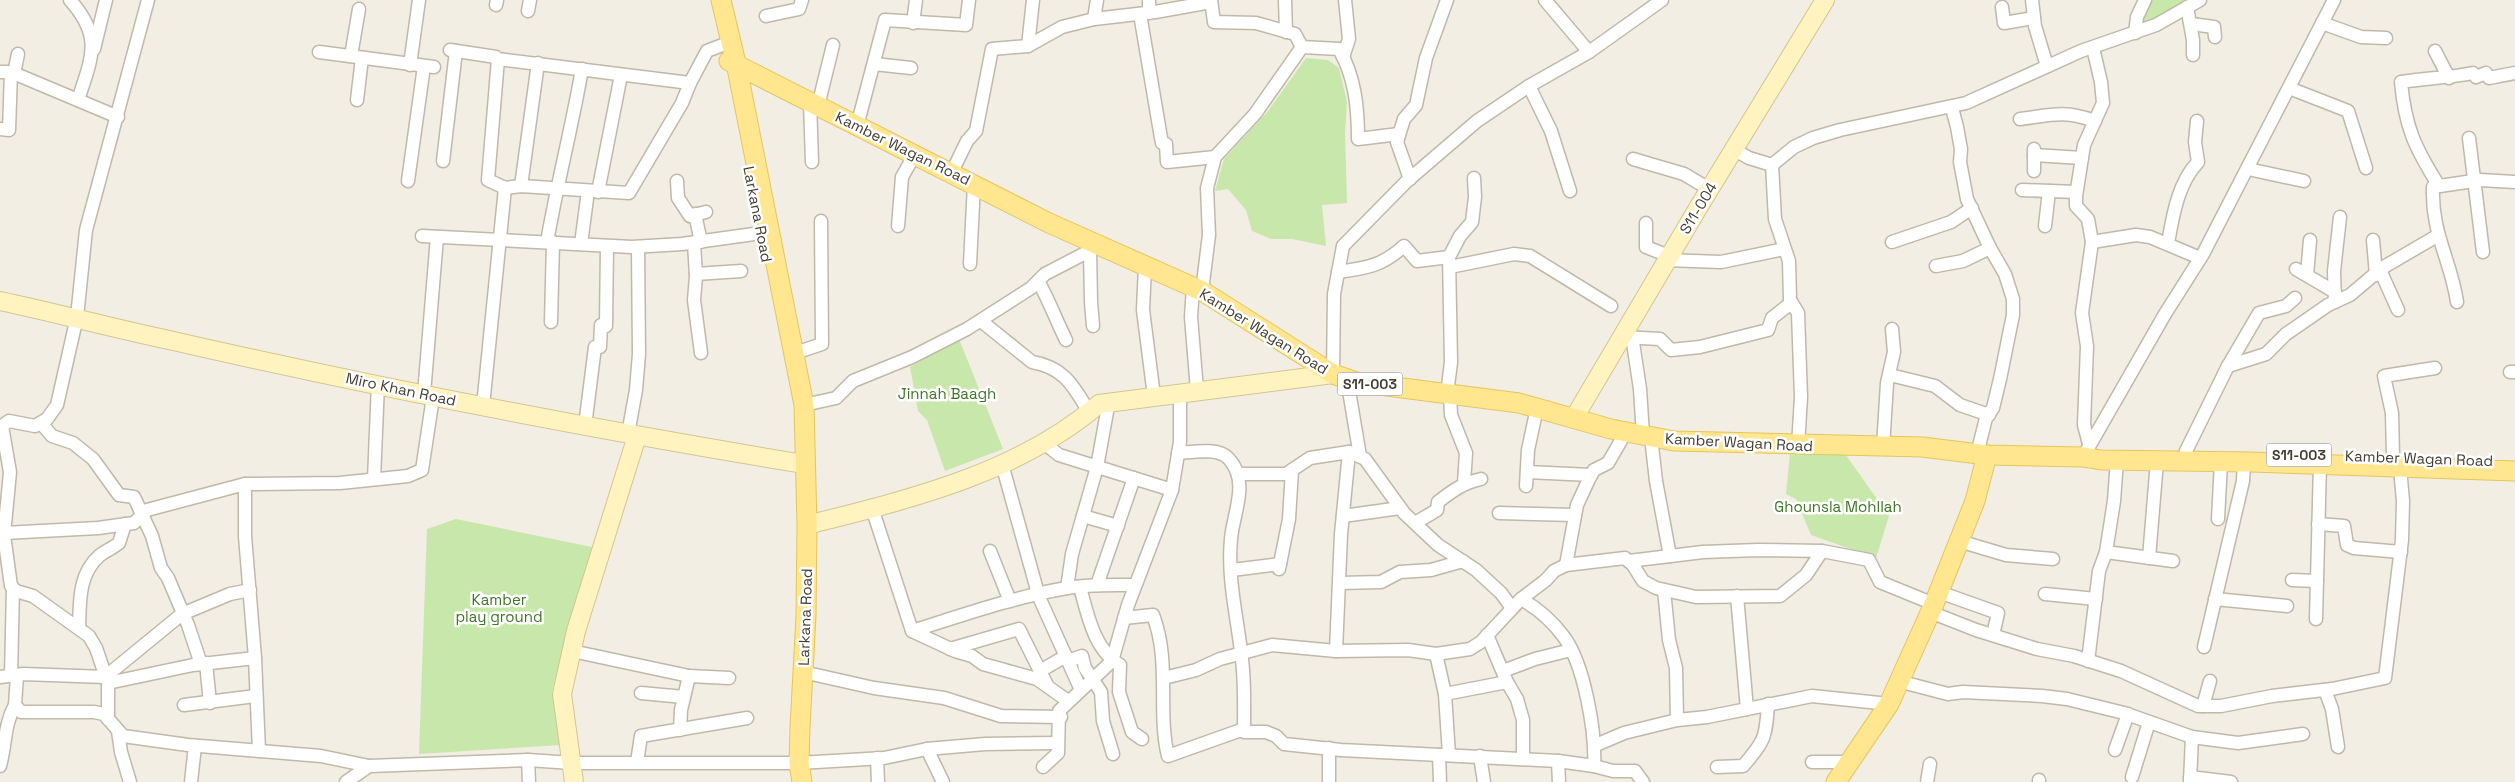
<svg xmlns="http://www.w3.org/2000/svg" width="2515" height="782" font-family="'Space Grotesk',sans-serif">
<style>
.green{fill:#c8e7aa}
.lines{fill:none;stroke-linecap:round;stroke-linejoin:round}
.street-casing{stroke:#c0b9a9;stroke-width:15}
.secondary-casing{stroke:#d3c592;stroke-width:20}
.primary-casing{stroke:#e5c55e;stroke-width:21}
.street{stroke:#fff;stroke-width:12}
.secondary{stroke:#fff4c0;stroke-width:18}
.primary{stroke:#ffe68f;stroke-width:19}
.labels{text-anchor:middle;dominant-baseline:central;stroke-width:5;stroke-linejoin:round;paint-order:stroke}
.shield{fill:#fff;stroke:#7c7870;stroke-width:1}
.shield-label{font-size:14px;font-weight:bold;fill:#443e33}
.street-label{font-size:15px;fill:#443e33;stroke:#fff}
.park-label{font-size:15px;fill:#3f7526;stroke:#fff}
</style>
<rect width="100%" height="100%" fill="#f2eee3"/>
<g class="green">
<path d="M2149 0H2191L2159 19 2140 24Z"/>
<path d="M1306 58 1328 60 1339 68 1347 102 1345 133 1347 203 1322 205 1326 246 1292 239H1271L1252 231 1246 210 1228 189 1215 191 1224 159 1268 111Z"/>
<path d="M959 339 1003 449 945 471 927 420 918 411 910 367Z"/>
<path d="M1843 451 1889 516 1876 558 1811 535 1796 499 1786 494 1790 453Z"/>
<path d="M456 519 592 547 552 691 561 731V745L419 754 427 529Z"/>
</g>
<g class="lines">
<defs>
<g id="street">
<path d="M70 0C103 37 92 57 78 100"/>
<path d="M1211 0 1214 22 1256 23 1295 34 1302 47"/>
<path d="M1285 0 1286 32"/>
<path d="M1545 0 1589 52"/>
<path d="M2032 0 2035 26 2047 66"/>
<path d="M496 5 497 0"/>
<path d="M2002 7 2004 23 2034 18"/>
<path d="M2187 7 2193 40V55"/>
<path d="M528 11 530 0"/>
<path d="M1149 13V0"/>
<path d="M1140 14 1160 132 1162 143 1166 144 1167 162 1215 157"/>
<path d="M766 16 799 9 802 0"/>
<path d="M1094 19 1097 0"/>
<path d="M913 23 916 0"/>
<path d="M2322 23 2361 37 2386 38"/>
<path d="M2191 24 2214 27 2215 37"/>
<path d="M2135 33 2137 17 2145 0"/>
<path d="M1028 46 1033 0"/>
<path d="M94 49 106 0"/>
<path d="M450 50 496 57 498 59 690 83 707 51 725 44"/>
<path d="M2435 51 2449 78"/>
<path d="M319 52 434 67"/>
<path d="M351 56 359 9"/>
<path d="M1343 57 1349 39 1345 0"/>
<path d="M498 59 488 180 505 188 521 186 629 193 682 103 690 83"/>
<path d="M874 64 911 68"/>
<path d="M410 65 419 0"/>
<path d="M0 72H11L118 117"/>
<path d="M14 74 18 54"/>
<path d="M1529 86 1551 131 1570 191"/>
<path d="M2289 88 2348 111 2366 168"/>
<path d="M357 100 362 58"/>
<path d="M810 102 812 162"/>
<path d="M818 106 833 45"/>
<path d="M1952 108 1957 127 1961 149 1960 162 1967 199 1990 248 2005 274 2013 299V315L2000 379 1993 408 1986 418 1977 454"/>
<path d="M2020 119C2052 115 2063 110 2095 121"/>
<path d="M857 126 885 20 966 25 969 0"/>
<path d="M0 129 9 130 11 72"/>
<path d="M2469 138 2483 252"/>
<path d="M1733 149 1749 158 1772 165"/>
<path d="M2034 155 2082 158"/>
<path d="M1633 159 1684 174 1709 189"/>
<path d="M443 161 456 51"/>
<path d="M1772 165 1794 147 1813 138 1840 130 1966 103 2081 51 2156 25 2200 0"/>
<path d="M1772 165 1775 219 1789 261 1790 300 1798 313 1801 397 1798 446"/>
<path d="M2248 169 2304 181"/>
<path d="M2034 171V149"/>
<path d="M952 172 967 141 976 131 992 49 1028 46 1062 27 1094 19 1155 12 1211 2"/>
<path d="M1410 179 1397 142 1404 119 1416 105 1426 58 1447 0"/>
<path d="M408 181 424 66"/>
<path d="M677 181 678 198 690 216 706 212"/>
<path d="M521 186 538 63"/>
<path d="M2439 186C2415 148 2405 127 2401 82 2425 78 2449 78 2473 73L2476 77 2486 73 2489 78 2515 73"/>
<path d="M2022 190 2076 192"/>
<path d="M598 192 621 75"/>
<path d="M695 214 701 242"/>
<path d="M1646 223V247L1669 256"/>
<path d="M898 226 902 177 915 154"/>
<path d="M2045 226 2049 191"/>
<path d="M422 236 632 247 682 244 761 233"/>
<path d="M2373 240 2376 275"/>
<path d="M547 242C557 184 572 127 582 69"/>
<path d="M1892 242 1951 222 1972 208"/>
<path d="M2092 242 2136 235 2150 237 2200 258"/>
<path d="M694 243 696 276 694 300 701 353"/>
<path d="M2168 243C2173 215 2178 183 2198 162L2195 142 2197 121"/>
<path d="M581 244 588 191"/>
<path d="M1090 249 1091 302 1093 326"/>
<path d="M1666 260 1721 262 1784 249"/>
<path d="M970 264 974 184"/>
<path d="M1145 266 1143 310 1154 396"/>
<path d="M1936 266 1963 261 1990 248"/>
<path d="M1450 267 1514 254 1530 256 1611 306"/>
<path d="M2296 269 2335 292"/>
<path d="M2380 270 2398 310"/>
<path d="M1338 272C1367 268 1382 266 1404 246L1417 261 1449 257"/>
<path d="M696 274 741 271"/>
<path d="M2307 275 2310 240"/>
<path d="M1038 281C1049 300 1056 320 1066 340"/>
<path d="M1193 287 1191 317 1197 390"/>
<path d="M1202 291 1209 235 1207 188 1215 157 1255 114 1302 47 1339 49C1355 77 1358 107 1358 139L1399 134"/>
<path d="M2335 302 2334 271 2340 217"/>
<path d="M2457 302C2451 260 2431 233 2433 187L2480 180 2515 182"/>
<path d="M981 321 1032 362C1064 367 1074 387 1089 412"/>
<path d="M551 322 553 242"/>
<path d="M1632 336 1640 389 1643 435"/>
<path d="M1622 337 1660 339 1671 350 1700 347 1768 330 1772 318 1791 303"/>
<path d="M795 353 822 344 821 221"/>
<path d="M2228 366 2266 354 2286 334 2328 305 2350 295 2382 268 2437 236"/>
<path d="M2510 372H2515"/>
<path d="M1333 374 1334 294 1343 246 1407 181 1477 121 1529 86 1589 52 1662 0"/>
<path d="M1890 375 1935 386 1960 405 1989 415"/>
<path d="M1347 379 1360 456"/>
<path d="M424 394 437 237"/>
<path d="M1447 394 1451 362 1449 257 1460 236 1472 222 1475 197 1474 178"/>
<path d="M1450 395 1451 415 1466 453 1464 483"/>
<path d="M804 405 836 398 853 381 912 357 967 329 1031 288 1045 274 1099 246"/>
<path d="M483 406 505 188"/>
<path d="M41 423 52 436 73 443 93 459 119 495 134 497 152 536 161 568 168 578 188 625 201 664"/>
<path d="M585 426 595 347H600L601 325 606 326 607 246"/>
<path d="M628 434 636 390 639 354 638 247"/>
<path d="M1651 437 1656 481 1670 556"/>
<path d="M1044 443 1059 455 1172 490"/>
<path d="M2089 444 2084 425 2087 346 2082 313 2092 242 2088 219 2076 206V196L2084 145 2103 103 2101 82 2093 48"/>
<path d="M1883 447 1887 383 1894 352 1892 329"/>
<path d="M2186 451 2228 366 2259 313 2286 306 2295 298"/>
<path d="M1178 453C1193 452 1219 447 1229 459 1250 482 1233 513 1231 539 1227 580 1238 620 1242 660 1245 683 1244 708 1244 732H1266L1276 736 1284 744 1341 750 1558 761 1594 766 1613 771H1635L1643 782"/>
<path d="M2083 457 2165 314 2203 254 2334 0"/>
<path d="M2393 457 2392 413 2384 376 2435 368"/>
<path d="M1002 464 1039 597 1081 690"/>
<path d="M1527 472 1591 475"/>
<path d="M1239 474H1286L1310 458 1349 452 1365 459 1404 513 1438 545 1476 570 1501 593 1512 608"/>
<path d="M374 479 378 384"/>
<path d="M245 484V536L255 658 259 751"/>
<path d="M1526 486 1528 450 1537 408"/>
<path d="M872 508 912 631 955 651 972 656 983 664 1037 679 1068 701"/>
<path d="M1499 513 1575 515"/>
<path d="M1083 516 1118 526"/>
<path d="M1343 516 1400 508"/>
<path d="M2218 519 2221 462"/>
<path d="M1415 523 1437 510 1438 502C1452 491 1463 483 1481 479"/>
<path d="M2318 524 2344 526 2347 545 2354 548 2401 552"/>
<path d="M4 533 98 528 134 523 147 510 245 484 340 483 408 476 422 470 433 397"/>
<path d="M1959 541 2006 555 2053 559"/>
<path d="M990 551 1010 601"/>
<path d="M2106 552 2173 561"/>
<path d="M2149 558 2157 461"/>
<path d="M1629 561 1703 552 1758 550 1822 551 1869 560 1880 582 1934 604"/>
<path d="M1566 565 1577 505 1589 479 1594 470 1608 463 1626 432"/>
<path d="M1279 569 1289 519 1292 470"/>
<path d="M1232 570 1280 564"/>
<path d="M2292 580 2317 581"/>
<path d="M1340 583 1381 582 1400 572 1431 570 1463 561"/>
<path d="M1097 585 1134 478"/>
<path d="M1080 587C1087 613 1094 650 1120 665L1119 692 1132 732 1142 739"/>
<path d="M1067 588 1072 554 1097 467 1109 401"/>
<path d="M1664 590 1669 640 1676 668 1677 720"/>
<path d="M1939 592 1998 613 1993 635"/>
<path d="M2045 594 2096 599"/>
<path d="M1737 596 1747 709"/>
<path d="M1521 599C1537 608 1553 622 1564 637 1584 664 1596 732 1594 766"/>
<path d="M2215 599 2287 606"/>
<path d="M1930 612 1976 630 2037 649 2074 656 2121 671 2198 706H2221L2272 696 2332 689 2385 678 2402 540 2403 501 2400 468"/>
<path d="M1124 618 1153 615C1171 662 1157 711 1168 756L1244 729"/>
<path d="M2316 619 2320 464"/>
<path d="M79 628C80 602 78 575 99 556 105 551 113 548 119 543L125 524"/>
<path d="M912 631C963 615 1014 597 1067 588 1089 584 1112 585 1135 585"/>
<path d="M1487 635 1507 682 1517 699 1523 720V759"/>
<path d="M2204 647 2243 481 2244 462"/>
<path d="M950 649 1019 629 1047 685"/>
<path d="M572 651 689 676 729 678"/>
<path d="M1336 651 1341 534 1349 452"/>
<path d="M1436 654 1445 694 1449 755"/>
<path d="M1068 661 1082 656 1085 668 1101 692 1103 721 1113 754"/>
<path d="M2088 661 2099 571 2106 552 2114 501 2117 460"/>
<path d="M206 663 210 703"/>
<path d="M1040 671 1066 656"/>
<path d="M1503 671 1535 659 1571 650"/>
<path d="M803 672 874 688 944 698 1001 716 1061 717"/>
<path d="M11 676 13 588"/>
<path d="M17 676 15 705 21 712H94L104 714 123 736 188 745 321 756 369 766 528 760 572 763H799L884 758 927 749 985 744 1057 743"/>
<path d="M0 677 23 674 105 677 182 614 230 594 250 590"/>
<path d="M1164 678 1196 670 1220 659 1272 645 1336 651 1408 650 1436 654 1470 649 1481 642 1521 599 1546 580 1554 571 1566 565 1625 558 1633 565 1643 581 1656 588 1696 597 1780 596 1806 575 1822 551"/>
<path d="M1898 681 1948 694 1963 692 2042 696 2067 699 2124 713 2192 737 2238 743 2303 734"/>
<path d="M108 683 193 665 255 658"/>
<path d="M2325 690 2332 709 2338 747"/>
<path d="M641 693 684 697"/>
<path d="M1445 694 1507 682"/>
<path d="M184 705 256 696"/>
<path d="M2203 706 2210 681"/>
<path d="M108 719V683L96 648 89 636 33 596 16 591 11 586 4 535 10 472 2 426 9 421 35 426 47 419 57 405 77 317 86 230 148 0"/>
<path d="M680 730 681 710 689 676"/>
<path d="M118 731 121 752 130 782"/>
<path d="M1596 745 1624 733 1677 720 1707 717 1812 696 1889 704"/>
<path d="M1329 748V782"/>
<path d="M927 749 943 782"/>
<path d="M2115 750 2128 714"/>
<path d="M1439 755 1440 782"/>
<path d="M1480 756 1484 782"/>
<path d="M877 758 878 782"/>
<path d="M528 760 529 782"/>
<path d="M1558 761 1559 782"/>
<path d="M637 762 641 736 747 718"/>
<path d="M1812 762H1849"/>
<path d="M0 766C6 744 4 725 15 705"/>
<path d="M1043 767 1058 753 1059 711 1112 661 1128 605 1172 490 1180 442V393"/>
<path d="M1717 767 1743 766C1765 741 1766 737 1768 704"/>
<path d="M2132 777 2149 722"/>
<path d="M2190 777 2231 782"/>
<path d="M191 782 195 746"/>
<path d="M346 782 369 766"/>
<path d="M1927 782 1930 764"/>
<path d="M2039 782V780"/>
<path d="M2190 782 2192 737"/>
</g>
<g id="secondary">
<path d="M0 301C57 313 112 328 169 340 379 388 591 429 804 464"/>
<path d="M1574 418 1698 208 1825 0"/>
<path d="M807 525C910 499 1017 474 1099 404L1333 374"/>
<path d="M574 782 562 694 576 631 637 436"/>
</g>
<g id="primary">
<path d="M721 0 736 63 804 405 807 525 806 616 800 727 799 763 802 782"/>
<path d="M729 61 1049 223 1202 291 1333 374 1356 382 1519 403 1611 429 1674 441 1922 447 1987 455 2083 457 2101 460 2251 462 2515 471"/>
<path d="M1836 782 1889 704 1934 604 1975 501 1987 455"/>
</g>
</defs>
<use href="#street" class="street-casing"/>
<use href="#secondary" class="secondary-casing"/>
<use href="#primary" class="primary-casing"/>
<use href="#street" class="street"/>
<use href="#secondary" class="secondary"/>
<use href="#primary" class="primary"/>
</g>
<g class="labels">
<g class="shield">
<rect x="1337.5" y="372.5" width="65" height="23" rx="4"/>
<rect x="2266.5" y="443.5" width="65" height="23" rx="4"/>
</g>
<g class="shield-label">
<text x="1370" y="384">S11-003</text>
<text x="2299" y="455">S11-003</text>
</g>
<g class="street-label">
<text transform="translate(903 148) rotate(26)">Kamber Wagan Road</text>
<text transform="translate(1698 208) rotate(-59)">S11-004</text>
<text transform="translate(758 214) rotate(79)">Larkana Road</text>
<text transform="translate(1264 331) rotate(32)">Kamber Wagan Road</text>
<text transform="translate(401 389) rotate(12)">Miro Khan Road</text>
<text transform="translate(1739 442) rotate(3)">Kamber Wagan Road</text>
<text transform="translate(2419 458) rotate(2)">Kamber Wagan Road</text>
<text transform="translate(805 617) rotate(-88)">Larkana Road</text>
</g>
<g class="park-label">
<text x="947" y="393">Jinnah Baagh</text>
<text x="1838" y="506">Ghounsla Mohllah</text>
<text x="499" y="599">Kamber<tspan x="499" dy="17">play ground</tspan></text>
</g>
</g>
</svg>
